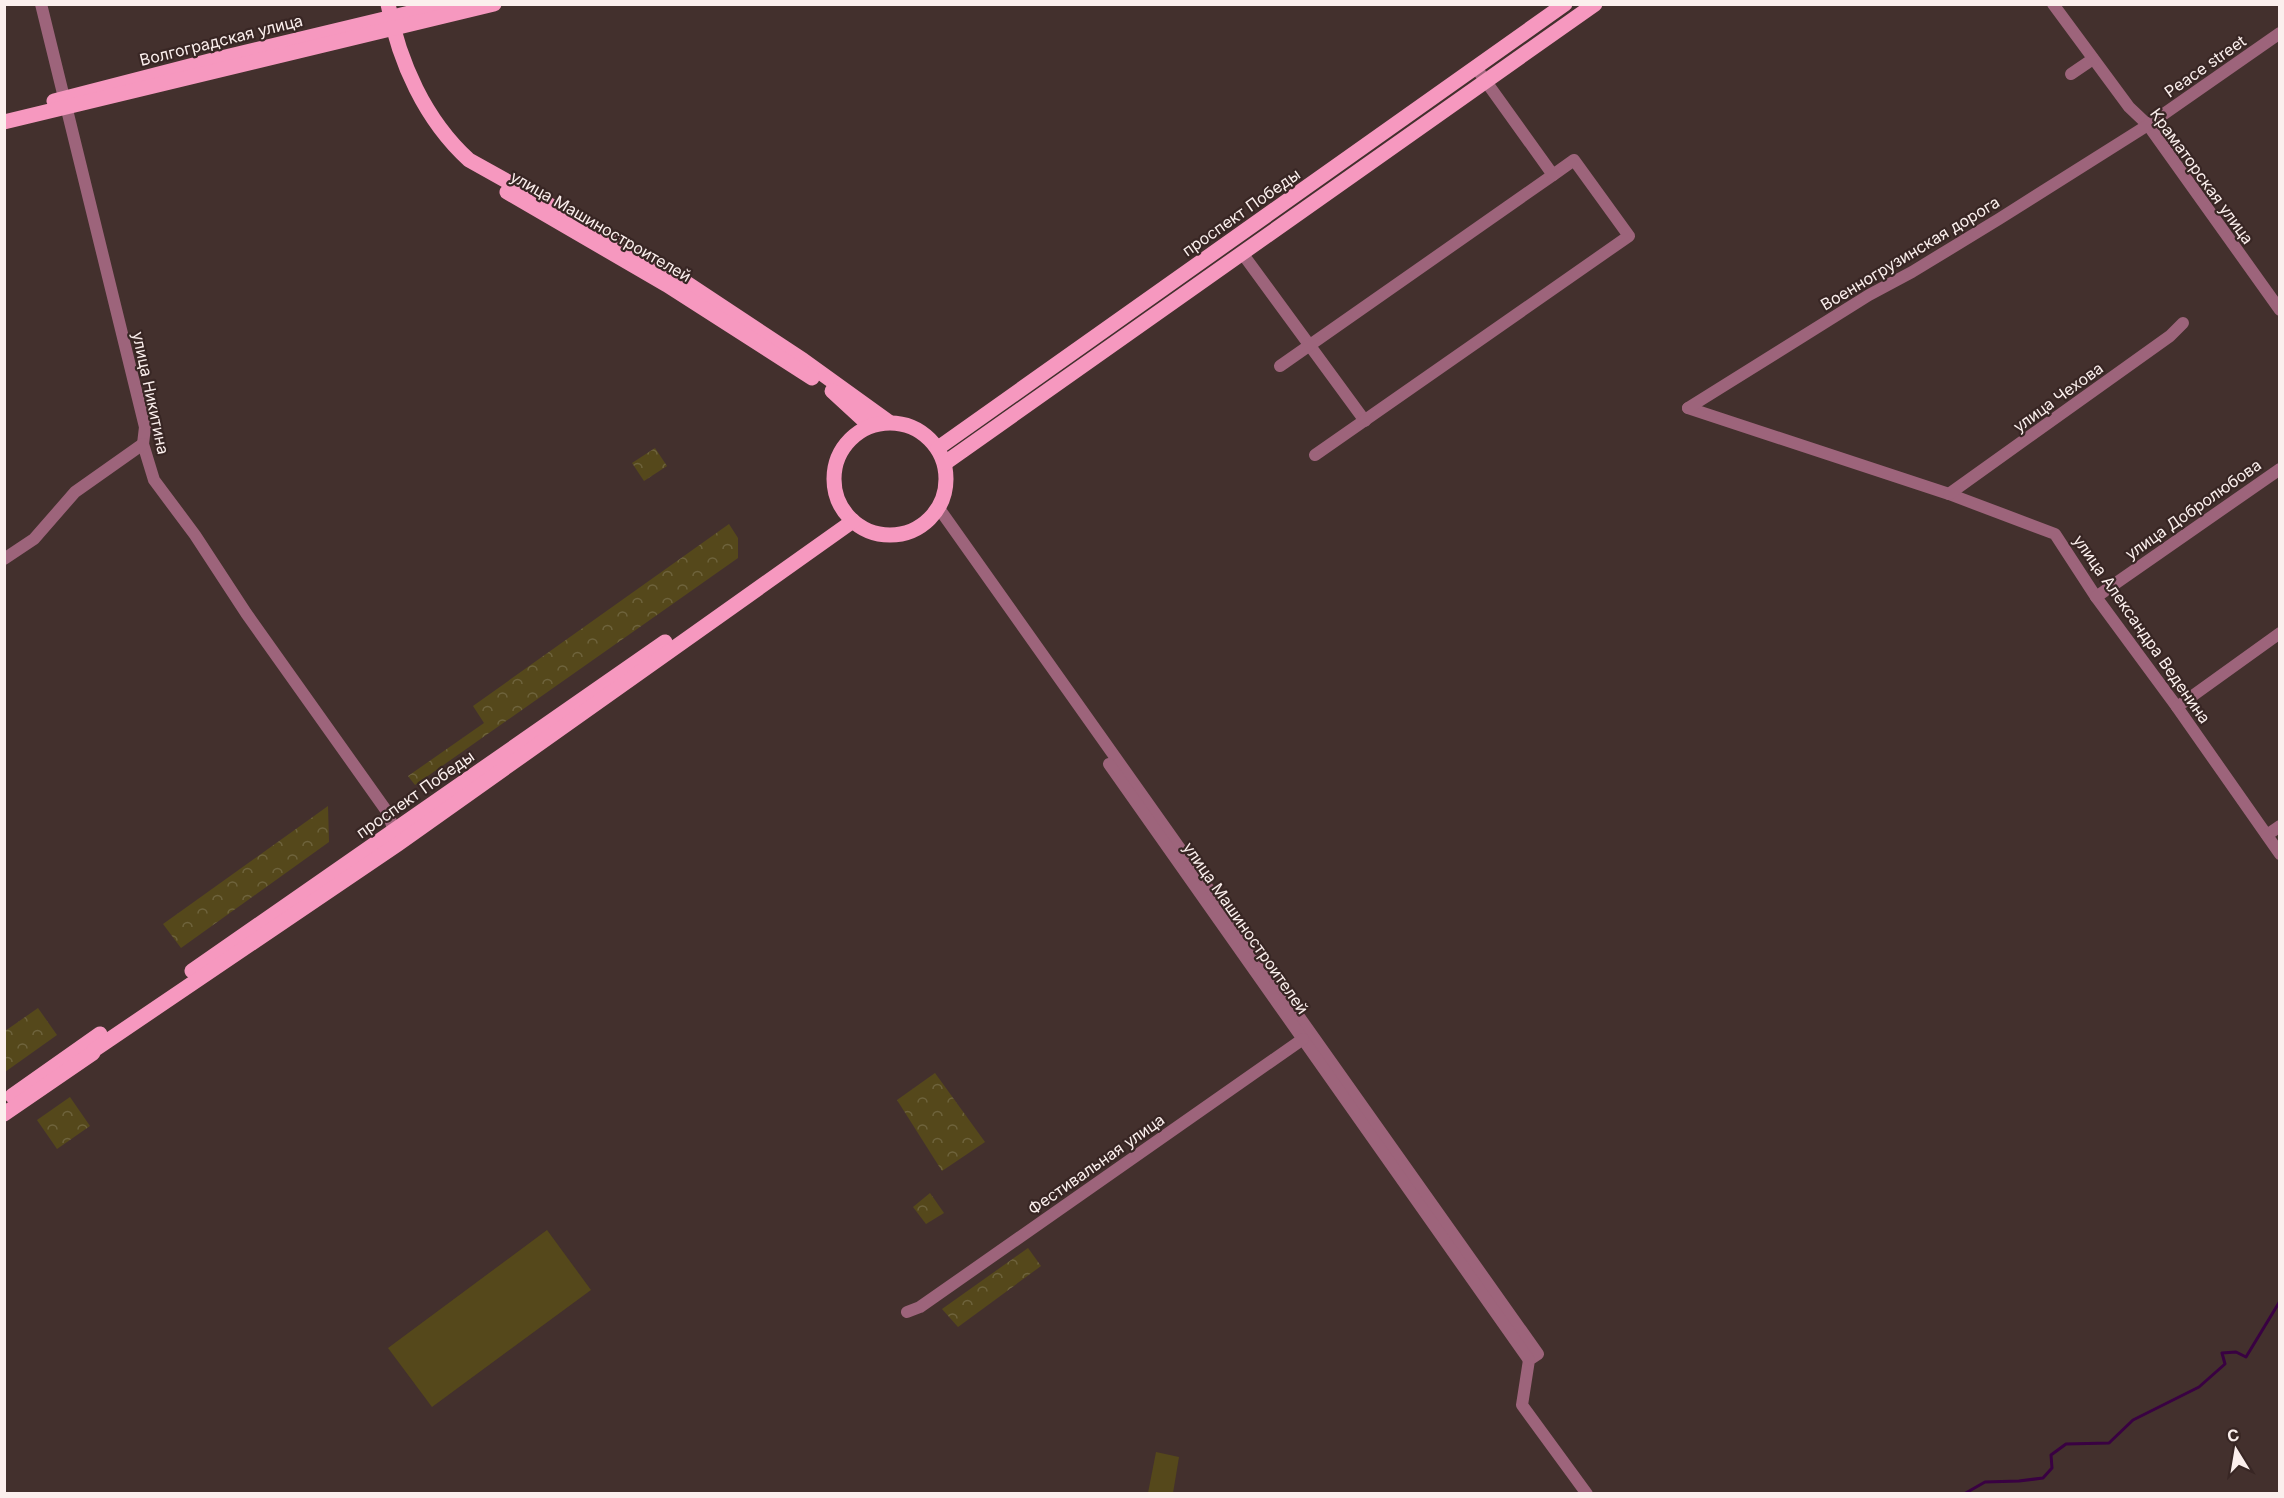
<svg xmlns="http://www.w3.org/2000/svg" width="2284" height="1498" font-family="Inter,sans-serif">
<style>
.forest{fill:url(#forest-crowns)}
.pitch{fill:#55481b}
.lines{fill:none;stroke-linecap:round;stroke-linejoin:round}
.stream{stroke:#390142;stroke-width:3}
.minor{stroke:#9d647b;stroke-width:12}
.major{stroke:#f698bf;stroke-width:15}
.labels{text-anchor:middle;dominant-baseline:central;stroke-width:4.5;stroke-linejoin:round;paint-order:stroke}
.street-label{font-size:16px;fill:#fbefed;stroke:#382624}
</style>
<defs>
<pattern id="forest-crowns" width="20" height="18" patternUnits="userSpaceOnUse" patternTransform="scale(1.5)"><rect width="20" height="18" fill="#55481b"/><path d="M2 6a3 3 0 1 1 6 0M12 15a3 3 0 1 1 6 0" fill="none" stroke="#6e633c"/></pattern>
</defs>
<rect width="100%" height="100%" fill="#43302d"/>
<g class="forest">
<path d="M655 448 667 466 644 481 632 463Z"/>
<path d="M729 524 738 538V558L415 785 408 776 484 723 473 706Z"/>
<path d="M328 806 329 842 181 948 163 924Z"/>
<path d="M38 1008 57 1035 5 1072V1031Z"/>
<path d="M935 1073 985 1142 942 1171 897 1100Z"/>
<path d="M70 1097 90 1126 57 1149 37 1120Z"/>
<path d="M930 1193 944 1213 926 1224 913 1207Z"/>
<path d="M1028 1248 1041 1266 958 1327 942 1309Z"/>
</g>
<g class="pitch">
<path d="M547 1230 591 1290 432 1407 388 1348Z"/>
<path d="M1156 1452 1179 1457 1173 1493H1148Z"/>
</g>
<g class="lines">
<path class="stream" d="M1964 1494 1985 1482 2019 1481 2043 1478 2052 1468 2051 1455 2066 1444 2109 1443 2133 1420 2199 1387 2225 1364 2222 1353 2236 1352 2246 1357 2280 1301"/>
<g class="minor">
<path d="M41 4 145 427 143 444 154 480 195 535 246 613 388 813 394 831"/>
<path d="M2053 4 2129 107 2148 125 2280 310"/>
<path d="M2071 74 2093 59"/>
<path d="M1242 253 1365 421"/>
<path d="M1280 366 1553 175"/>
<path d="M1688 408 1949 494 2055 534 2096 597 2177 707 2280 854"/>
<path d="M1688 408 1869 295 1912 272 1999 219 2148 125 2280 33"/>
<path d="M1315 455 1629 236 1574 160 1553 175 1477 69"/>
<path d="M1949 494 2170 336 2183 323"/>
<path d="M938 507 1538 1354 1529 1360 1522 1405 1587 1494"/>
<path d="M4 559 34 539 75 492 143 444"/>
<path d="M2096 597 2280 469"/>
<path d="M2177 707 2280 633"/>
<path d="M1109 764 1529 1360"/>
<path d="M2267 835 2280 826"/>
<path d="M907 1312 920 1307 1303 1039"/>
</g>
<g class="major">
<path d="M388 4C399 62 425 120 469 160L673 274 803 360 889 422"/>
<path d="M54 101 213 60 447 4"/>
<path d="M4 122 494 4"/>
<path d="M507 192 667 285 812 378"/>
<path d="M832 391 870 426"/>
<circle cx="890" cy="479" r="56"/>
<path d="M938 448 1565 4"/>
<path d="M945 463 1595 4"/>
<path d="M192 971 665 642"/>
<path d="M12 1096 100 1034"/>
<path d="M4 1114 93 1053 94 1050 398 844 853 521"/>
</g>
</g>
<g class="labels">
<g class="street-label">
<text transform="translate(221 40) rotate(-14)">Волгоградская улица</text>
<text transform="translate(2205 66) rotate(-35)">Peace street</text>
<text transform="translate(2202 176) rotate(54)">Краматорская улица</text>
<text transform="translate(1241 212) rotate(-35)">проспект Победы</text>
<text transform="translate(601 226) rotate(30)">улица Машиностроителей</text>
<text transform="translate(1910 253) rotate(-31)">Военногрузинская дорога</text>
<text transform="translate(151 393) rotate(78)">улица Никитина</text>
<text transform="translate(2058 397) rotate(-36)">улица Чехова</text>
<text transform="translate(2193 509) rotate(-35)">улица Добролюбова</text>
<text transform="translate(2142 629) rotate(55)">улица Александра Веденина</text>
<text transform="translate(415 794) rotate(-35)">проспект Победы</text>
<text transform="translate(1246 928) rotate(55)">улица Машиностроителей</text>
<text transform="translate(1096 1164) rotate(-35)">Фестивальная улица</text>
</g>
</g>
<rect width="2284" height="1498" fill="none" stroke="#fbefed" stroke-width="12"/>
<g transform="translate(2236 1450) rotate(349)" stroke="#382624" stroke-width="4.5" paint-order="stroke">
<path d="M0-4.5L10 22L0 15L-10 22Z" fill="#fbefed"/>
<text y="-9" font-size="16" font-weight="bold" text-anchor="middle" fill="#fbefed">С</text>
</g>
</svg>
